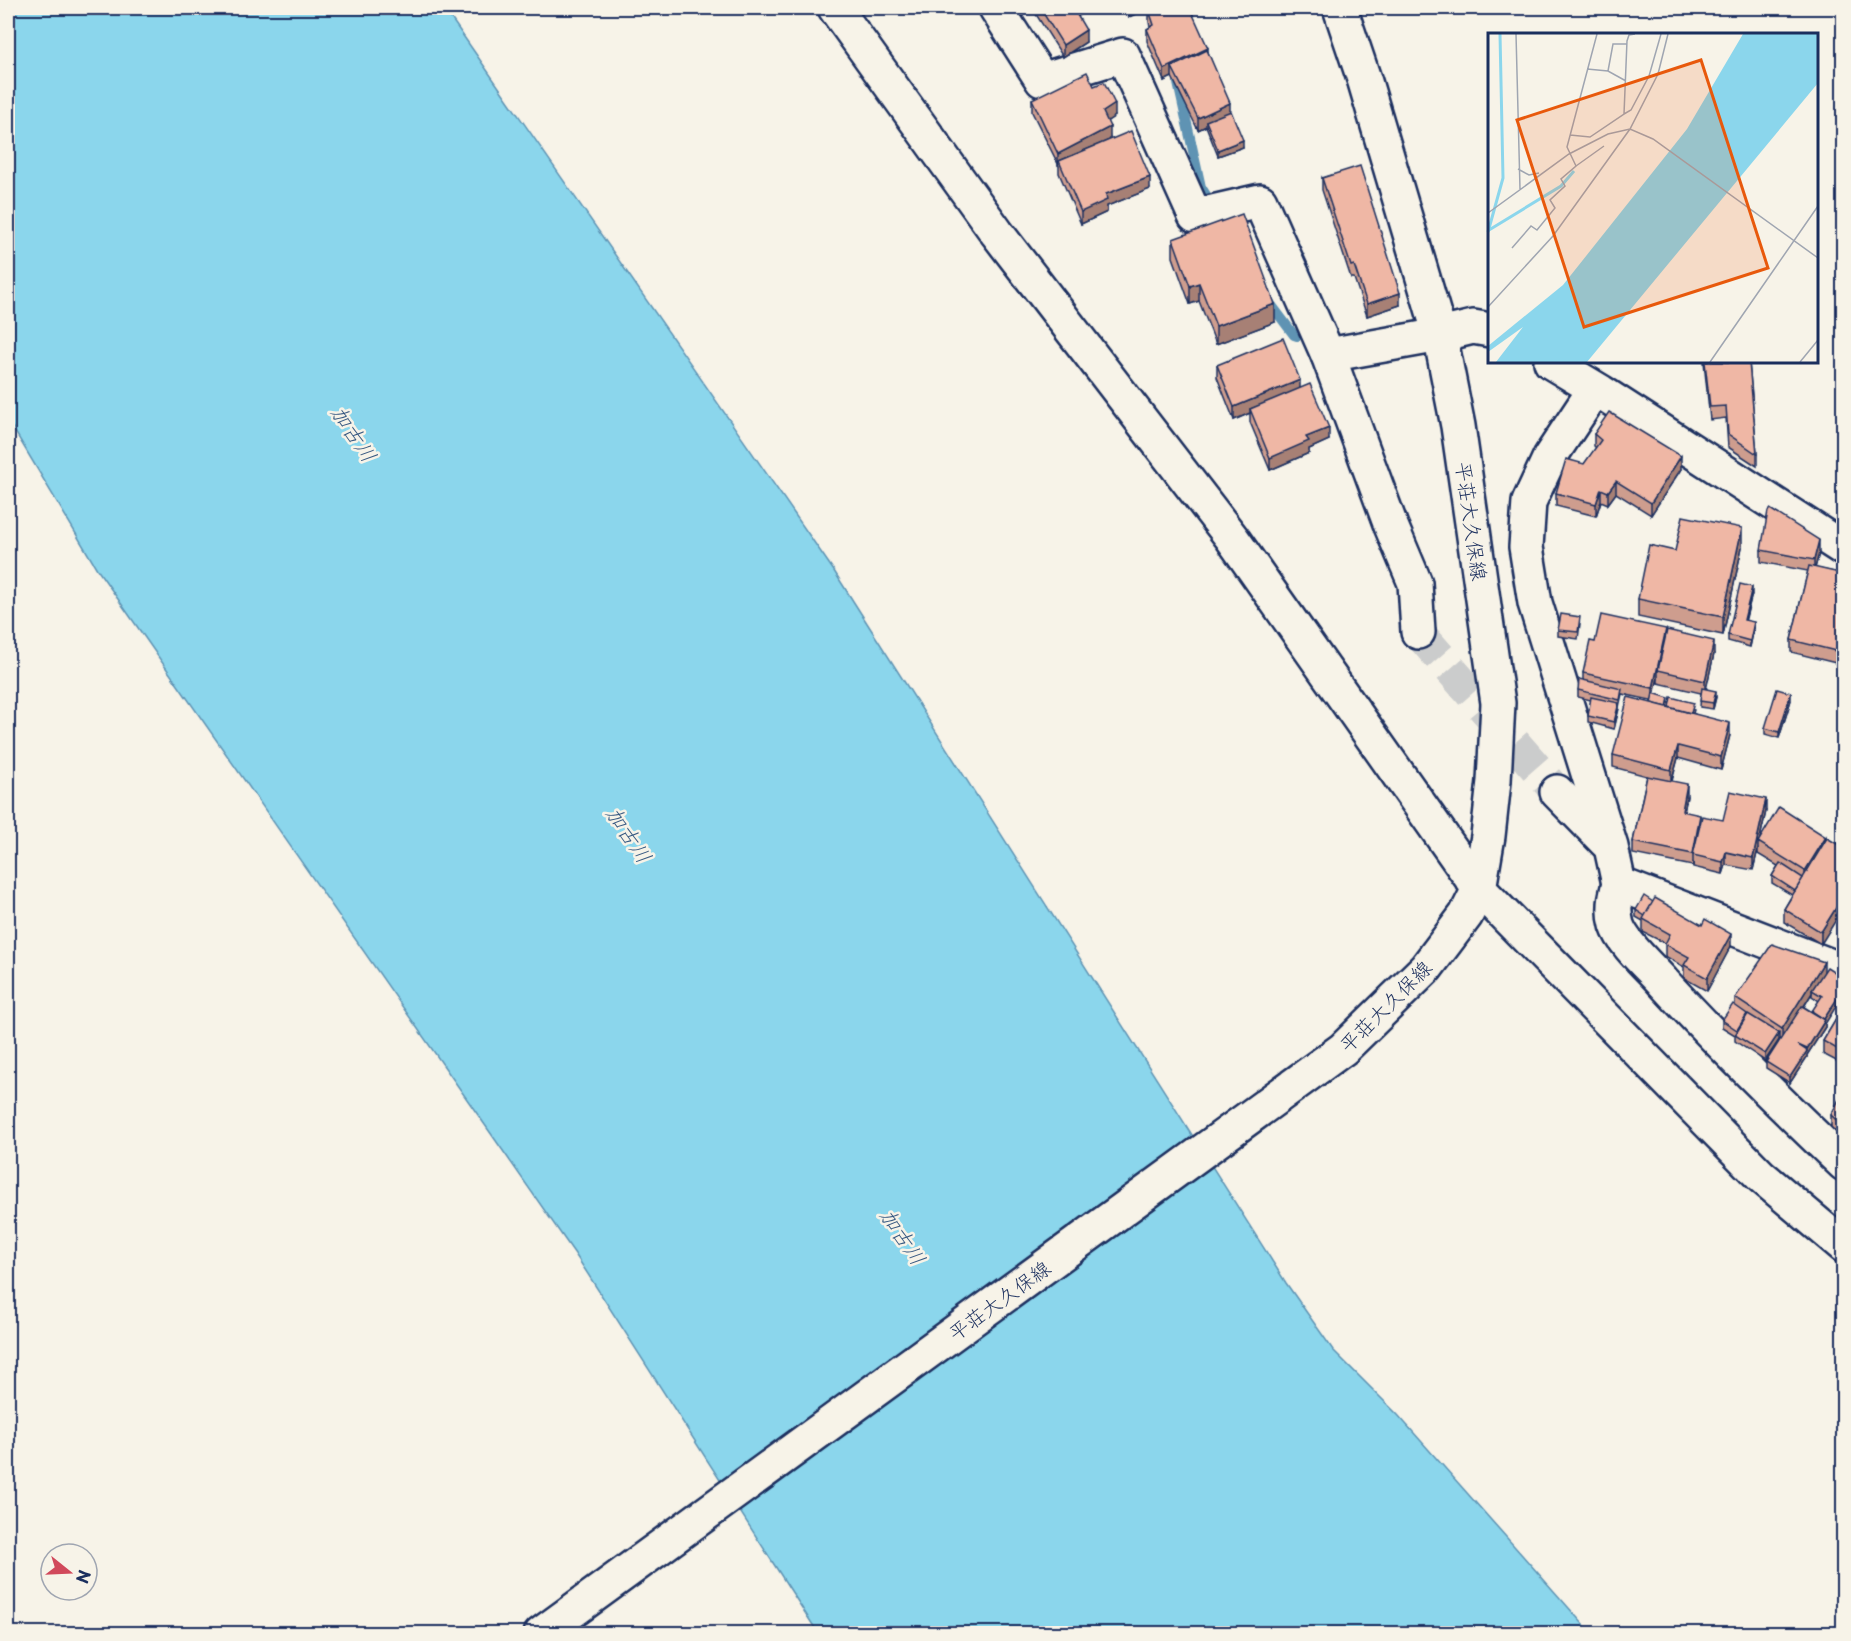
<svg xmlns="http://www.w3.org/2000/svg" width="1851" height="1641" font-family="'Playpen Sans','Klee One',sans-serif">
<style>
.water{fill:#8bd6ec;stroke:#5e93b3;stroke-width:1.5}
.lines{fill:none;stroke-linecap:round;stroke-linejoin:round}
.stream{stroke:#5e93b3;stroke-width:10}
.minor-tunnel{stroke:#cbcccc;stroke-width:33;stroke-dasharray:33 16;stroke-linecap:butt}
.minor-casing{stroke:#1b2f5e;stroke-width:38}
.major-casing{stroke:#1b2f5e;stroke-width:38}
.minor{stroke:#f7f3e8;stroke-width:33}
.major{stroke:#f7f3e8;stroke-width:33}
.wall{fill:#ce9d8e;stroke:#1b2f5e;stroke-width:1.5;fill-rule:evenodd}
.shaded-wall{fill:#a78074;stroke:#1b2f5e;stroke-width:1.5}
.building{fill:#efb7a5;stroke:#1b2f5e;stroke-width:1.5}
.labels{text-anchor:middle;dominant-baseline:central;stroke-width:5;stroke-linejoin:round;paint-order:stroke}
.street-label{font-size:20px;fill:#1b2f5e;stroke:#f7f3e8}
.water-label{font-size:21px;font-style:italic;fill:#375982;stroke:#f7f3e8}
.inset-river{fill:none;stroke:#8bd6ec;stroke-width:3}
.inset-road{fill:none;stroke:#9fa5b1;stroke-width:1.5}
.view{fill:#e8590c;fill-opacity:0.15;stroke:#e8590c;stroke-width:3}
.inset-edge{fill:none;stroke:#1b2f5e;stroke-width:3}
</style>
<rect width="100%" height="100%" fill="#f7f3e8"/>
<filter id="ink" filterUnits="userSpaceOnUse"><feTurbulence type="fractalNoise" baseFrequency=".0167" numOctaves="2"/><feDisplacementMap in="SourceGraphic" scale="12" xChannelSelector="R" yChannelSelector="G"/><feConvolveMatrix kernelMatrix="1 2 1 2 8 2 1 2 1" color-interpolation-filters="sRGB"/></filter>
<g filter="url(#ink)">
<path class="water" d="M8 8H444L834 571 1286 1283 1333 1350 1398 1415 1591 1633H818L575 1254 97 569 8 420Z"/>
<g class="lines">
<g class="stream">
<path d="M1178 83 1201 187 1214 208"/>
<path d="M1267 299 1294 335 1297 336"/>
</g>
<path class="minor-tunnel" d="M1418 632 1557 792"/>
<defs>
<g id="minor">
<path d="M835 8 997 233 1232 538 1479 889 1761 1176 1844 1246"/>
<path d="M996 8 1042 80 1123 55 1195 216 1260 201 1328 355 1440 335 1473 327 1490 330"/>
<path d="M1328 355 1391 526 1415 583 1418 632"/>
<path d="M1551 362 1601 392 1844 549"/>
<path d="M1595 389 1550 457 1529 502 1526 547 1535 603 1611 847 1619 884 1844 971"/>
<path d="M1557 792 1606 842"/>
<path d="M1619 884C1615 897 1613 911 1617 925 1623 944 1650 967 1663 982 1721 1045 1782 1105 1844 1164"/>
</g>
<path id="major" d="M541 1634 1343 1049 1426 968 1466 915 1479 889 1488 836 1494 781 1498 703 1458 426 1440 335 1365 82 1340 8"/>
</defs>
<use href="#minor" class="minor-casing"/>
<use href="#major" class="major-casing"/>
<use href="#minor" class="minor"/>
<use href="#major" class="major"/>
</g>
<g class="wall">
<path d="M1032 8H1084V12L1078 16 1086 42 1063 57Z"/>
<path d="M1125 8H1148L1129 17Z"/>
<path d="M1149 10 1208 52 1243 147 1218 156 1206 126 1198 130 1172 77 1164 81 1147 41V29L1150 27 1149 22Z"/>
<path d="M1094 86 1115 116 1107 121 1110 139 1150 189 1107 206V212L1081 224 1059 173V166L1032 112V99Z"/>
<path d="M1322 178 1400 305 1367 316 1354 278H1351L1322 190Z"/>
<path d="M1173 239 1275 322 1216 344 1199 301 1190 304 1173 257Z"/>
<path d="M1704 362H1749L1757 454V466L1728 447 1726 418 1710 420Z"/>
<path d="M1217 365 1300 388 1329 440 1309 449V453L1270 470 1250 422V413L1234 420 1217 377Z"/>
<path d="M1594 434 1681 469 1651 515 1616 493 1608 504 1601 501 1596 516 1556 506V493L1584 464 1596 448 1594 446Z"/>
<path d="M1742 547 1723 635 1638 617V599L1675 551Z"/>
<path d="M1761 550 1819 553 1815 568 1844 574V665L1791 652V640L1808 571 1761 562Z"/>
<path d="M1752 594 1745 620 1754 628 1750 647 1728 641V635Z"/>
<path d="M1580 624 1578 639 1558 636V630Z"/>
<path d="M1666 637 1714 654 1706 688 1716 697 1713 709 1700 707 1701 693 1658 683V677L1654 694 1669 703 1694 710 1693 713 1730 735 1721 770 1678 758 1672 781 1687 796 1684 812 1700 824 1723 820 1766 811 1760 838 1826 837 1821 944 1784 922V909L1792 895 1772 883V876L1778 866 1758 854V849L1753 870 1726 865 1723 874 1693 867V862V866L1633 854V842L1647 776 1613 767V755L1651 703V700L1622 694 1614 729 1588 722V716L1591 700 1578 697V690L1583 680V673L1595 642Z"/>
<path d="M1791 700 1779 738 1765 734V728Z"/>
<path d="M1636 910 1731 946 1707 991 1684 978V967L1665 956V943L1643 932V921L1636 917Z"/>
<path d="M1824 972 1825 1027 1807 1055V1057L1790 1083 1766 1068V1062L1780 1040 1779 1039 1765 1061 1735 1041V1035L1722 1027V1020L1735 1006V998ZM1812 993V996L1819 1001 1812 1012 1804 1007Z"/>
<path d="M1844 1006V1065L1823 1054V1041Z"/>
<path d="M1844 1090V1140L1831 1127V1115Z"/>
</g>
<g class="shaded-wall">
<path d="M1073 8H1084V12L1073 20Z"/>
<path d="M1129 8H1148L1129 17Z"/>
<path d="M1086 30V42L1063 57V45Z"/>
<path d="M1208 48V60L1172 67V77L1164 81V69Z"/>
<path d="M1230 103V116L1206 121V126L1198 130V118Z"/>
<path d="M1115 104V116L1103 124V112Z"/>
<path d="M1110 127V140L1059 161 1058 166V154Z"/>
<path d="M1243 140V147L1218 156V150Z"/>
<path d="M1150 177V189L1107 206V212L1081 224V212L1106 194Z"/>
<path d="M1199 283V301L1190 304V286Z"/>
<path d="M1400 293V305L1367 316V304Z"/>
<path d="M1275 304V322L1216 344V326Z"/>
<path d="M1300 380V392L1250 409V413L1234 420V407Z"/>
<path d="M1329 428V440L1309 449V453L1270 470V458L1306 437Z"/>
<path d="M1681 456V469L1651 515V503Z"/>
<path d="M1616 481V493L1608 504V492Z"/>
<path d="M1601 489V501L1596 516V504Z"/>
<path d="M1742 528V547L1723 635V617Z"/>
<path d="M1819 540V553L1814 572V560Z"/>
<path d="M1752 587V594L1744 626V620Z"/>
<path d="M1754 622V628L1750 647V641Z"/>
<path d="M1666 629V642L1658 670V677L1653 701V688Z"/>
<path d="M1714 641V654L1705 694V681Z"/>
<path d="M1716 691V697L1713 709V703Z"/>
<path d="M1791 693V700L1779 738V732Z"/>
<path d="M1619 703V709L1614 729V722Z"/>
<path d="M1730 723V735L1721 770V757Z"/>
<path d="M1678 746V758L1671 783V770Z"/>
<path d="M1687 784V796L1682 824V811Z"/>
<path d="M1766 799V811L1759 843 1758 842V849L1753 870V858Z"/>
<path d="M1700 815V828L1693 855V866V854Z"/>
<path d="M1826 837V849L1805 883V871Z"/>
<path d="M1726 852V865L1723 874V862Z"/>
<path d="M1844 895V907L1821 944V932Z"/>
<path d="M1731 934V946L1707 991V978Z"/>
<path d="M1824 962V975L1812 990V993L1782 1041V1029Z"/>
<path d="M1844 988V994L1825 1024V1027L1807 1055V1057L1790 1083V1077L1807 1051V1049L1824 1022V1019Z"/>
<path d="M1779 1033V1040L1765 1061V1054Z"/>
</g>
<g class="building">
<path d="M1040 8H1073L1086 30 1063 45Z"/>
<path d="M1155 8H1190L1208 48 1164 69 1147 29 1154 25 1149 10Z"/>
<path d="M1207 50 1230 103 1198 118 1172 67Z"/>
<path d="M1087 72 1094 86 1104 82 1115 104 1103 112 1110 127 1058 154 1032 99Z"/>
<path d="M1231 111 1243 140 1218 150 1206 121Z"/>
<path d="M1131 131 1150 177 1106 194 1107 200 1081 212 1059 161Z"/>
<path d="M1360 166 1400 293 1367 304 1354 265 1351 266 1322 178Z"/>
<path d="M1242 214 1275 304 1216 326 1199 283 1190 286 1173 239Z"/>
<path d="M1283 338 1300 380 1234 407 1217 365Z"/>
<path d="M1705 362H1749L1757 454 1728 434 1726 406 1710 407Z"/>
<path d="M1310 384 1329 428 1306 437 1309 441 1270 458 1250 409Z"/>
<path d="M1609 412 1681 456 1651 503 1616 481 1608 492 1601 489 1596 504 1556 493 1566 459 1584 464 1601 440 1594 434Z"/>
<path d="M1770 509 1819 540 1814 560 1761 550 1768 511Z"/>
<path d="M1683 516 1742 528 1723 617 1638 599 1649 545 1675 551Z"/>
<path d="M1809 566 1844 574V653L1791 640Z"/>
<path d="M1740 584 1752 587 1744 620 1754 622 1750 641 1728 635Z"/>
<path d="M1561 614 1580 617 1578 632 1558 630Z"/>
<path d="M1601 615 1666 629 1653 688 1583 673 1590 641 1595 642Z"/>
<path d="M1667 630 1714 641 1705 681 1658 670Z"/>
<path d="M1579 679 1622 689 1620 700 1578 690Z"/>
<path d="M1702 688 1716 691 1713 703 1700 701Z"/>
<path d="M1777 689 1791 693 1779 732 1765 728Z"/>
<path d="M1653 693 1669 698 1667 707 1651 703Z"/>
<path d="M1591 697 1619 703 1614 722 1588 716Z"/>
<path d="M1628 697 1730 723 1721 757 1678 746 1671 770 1613 755Z"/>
<path d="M1671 697 1694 703 1691 713 1669 707Z"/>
<path d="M1647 776 1687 784 1682 811 1700 815 1693 854 1633 842Z"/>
<path d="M1730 791 1766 799 1753 858 1726 852 1723 862 1693 855 1702 816 1723 820Z"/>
<path d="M1779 807 1826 837 1805 871 1758 842Z"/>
<path d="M1827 838 1844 848V895L1821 932 1784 909Z"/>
<path d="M1780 863 1803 878 1795 891 1772 876Z"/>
<path d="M1644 896 1653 902 1645 916 1636 910Z"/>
<path d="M1655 898 1702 925 1705 919 1731 934 1707 978 1684 965 1689 957 1665 944 1670 934 1643 919Z"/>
<path d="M1772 944 1824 962 1782 1029 1735 998Z"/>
<path d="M1827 967 1844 978V988L1824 1019 1812 1011 1822 996 1812 990Z"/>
<path d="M1733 1004 1747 1014 1737 1030 1722 1020Z"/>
<path d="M1802 1006 1825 1020 1807 1049 1798 1045 1807 1051 1790 1077 1766 1062Z"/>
<path d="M1844 1006V1053L1823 1041Z"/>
<path d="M1748 1014 1779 1033 1765 1054 1735 1035Z"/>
<path d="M1844 1090V1127L1831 1115Z"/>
</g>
</g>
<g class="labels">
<g class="street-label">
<text transform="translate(1472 521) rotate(82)">平荘大久保線</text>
<text transform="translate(1385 1006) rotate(-45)">平荘大久保線</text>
<text transform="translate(999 1300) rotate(-36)">平荘大久保線</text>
</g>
<g class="water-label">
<text transform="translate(355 433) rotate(56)">加古川</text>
<text transform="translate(630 834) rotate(56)">加古川</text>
<text transform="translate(904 1236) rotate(56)">加古川</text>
</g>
</g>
<g transform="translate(1488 33)">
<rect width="330" height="330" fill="#f7f3e8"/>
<path d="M255 1H330V50L99 329H8L35 294 0 319V313L75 252 199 96Z" fill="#8bd6ec"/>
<path class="inset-river" d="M1 197 73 153 86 138M0 199 15 145 12 1"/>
<path class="inset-road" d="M28 1 32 156M99 36 120 38 138 48M120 38 125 11H139M136 81 143 77 161 43 173 1M82 102 102 104 136 81 139 8 141 2 147 1M88 133 116 113M30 136 41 142 51 140M0 180 81 121 120 101 142 96 165 106 330 225M24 215 43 193 49 197 67 175 62 167 77 153 73 146 88 133 79 114 109 1M0 274 65 203 142 96 170 41 180 1M222 329 330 173M312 329 330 307"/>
<path class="view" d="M213 27 280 235 96 294 29 87Z"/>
<rect width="330" height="330" class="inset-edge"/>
</g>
<rect width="1851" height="1641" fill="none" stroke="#f7f3e8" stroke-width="30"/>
<rect x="15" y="15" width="1821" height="1611" fill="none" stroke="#1b2f5e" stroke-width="2" filter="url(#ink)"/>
<g transform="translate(69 1572) rotate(108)"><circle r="28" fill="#f7f3e8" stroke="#9fa5b1" stroke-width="1.5"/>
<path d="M0-4.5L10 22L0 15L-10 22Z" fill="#d1495b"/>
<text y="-9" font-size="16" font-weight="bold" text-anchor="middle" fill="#1b2f5e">N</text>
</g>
</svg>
